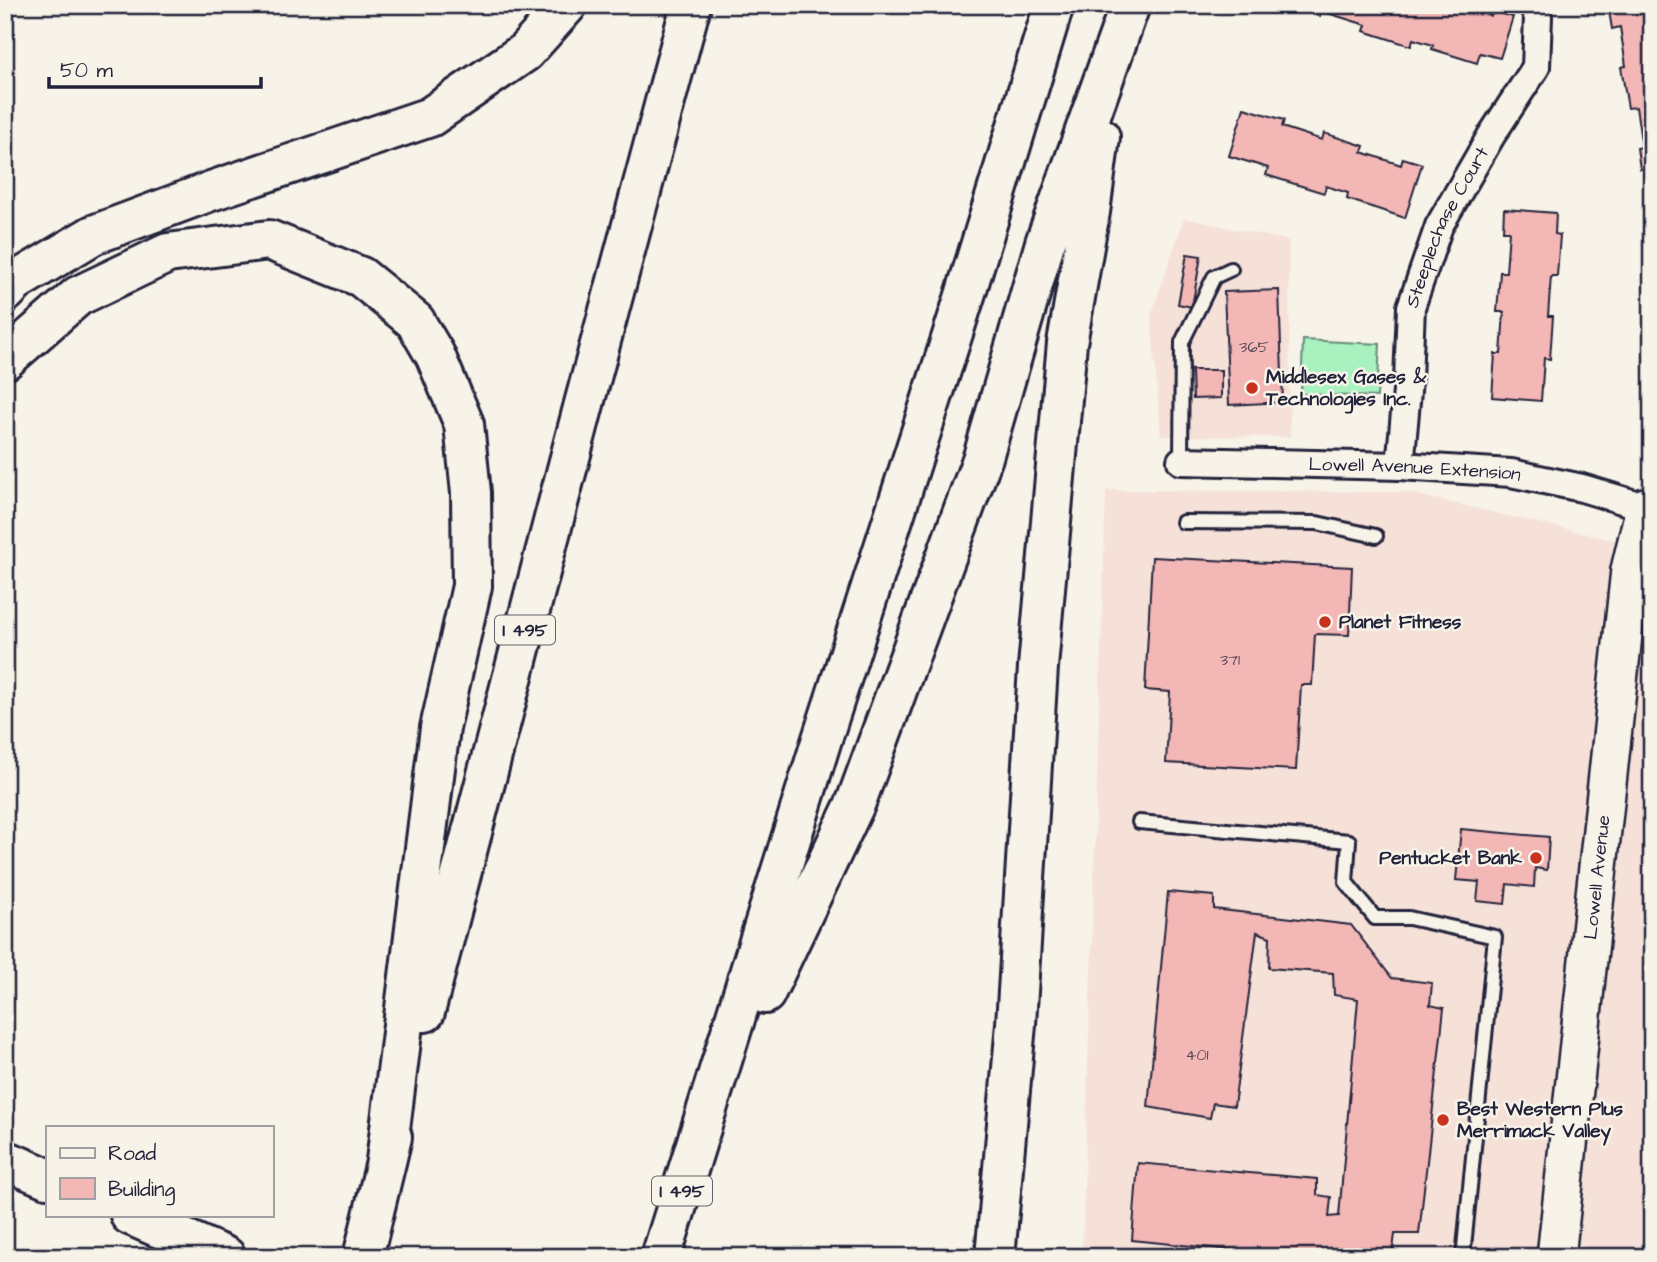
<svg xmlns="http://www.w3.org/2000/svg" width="1657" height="1262" font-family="'Architects Daughter',sans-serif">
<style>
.built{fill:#f6e1d9}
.green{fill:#a9f1be;stroke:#668a7c;stroke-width:2}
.building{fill:#f3b7b6;stroke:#22223b;stroke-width:2}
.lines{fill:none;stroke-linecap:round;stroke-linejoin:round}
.service-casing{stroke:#22223b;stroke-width:18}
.minor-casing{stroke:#22223b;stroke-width:32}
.secondary-casing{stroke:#22223b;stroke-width:42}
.primary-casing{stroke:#22223b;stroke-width:44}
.motorway-casing{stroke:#22223b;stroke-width:44}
.service{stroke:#f7f3e8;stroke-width:12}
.minor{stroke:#f7f3e8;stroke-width:26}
.secondary{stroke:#f7f3e8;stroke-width:37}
.primary{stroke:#f7f3e8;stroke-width:38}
.motorway{stroke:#f7f3e8;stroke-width:38}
.poi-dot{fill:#c8321e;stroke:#f7f3e8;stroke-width:2.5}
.labels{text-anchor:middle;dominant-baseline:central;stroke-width:5;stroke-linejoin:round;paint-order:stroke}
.number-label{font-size:16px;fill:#56475a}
.shield{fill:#f7f3e8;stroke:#62616f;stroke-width:2}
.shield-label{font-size:18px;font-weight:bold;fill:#22223b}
.street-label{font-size:19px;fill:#22223b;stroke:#f7f3e8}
.poi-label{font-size:19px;font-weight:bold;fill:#22223b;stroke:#f7f3e8;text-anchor:start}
</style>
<rect width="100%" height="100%" fill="#f7f3e8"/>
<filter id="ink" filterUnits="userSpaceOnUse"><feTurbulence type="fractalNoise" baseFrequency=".0143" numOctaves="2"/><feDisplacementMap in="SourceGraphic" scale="14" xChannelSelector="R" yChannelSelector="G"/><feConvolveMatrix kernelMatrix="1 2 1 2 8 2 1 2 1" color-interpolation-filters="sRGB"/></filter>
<g filter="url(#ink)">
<g class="built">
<path d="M1184 218 1289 241 1290 437 1161 436 1151 316Z"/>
<path d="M1106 490 1405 492 1652 549V1257H1082Z"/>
</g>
<path class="green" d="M1303 340 1380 344 1377 397 1301 394Z"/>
<g class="building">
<path d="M1286 5H1456L1491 16 1493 11 1513 17 1500 58 1480 53 1477 63 1432 49 1433 45 1413 39 1411 46 1364 31 1366 25 1321 11 1320 16Z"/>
<path d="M1608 5H1652V168L1640 169 1637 148 1642 147 1636 107 1628 108 1621 67 1626 66 1620 27 1612 29Z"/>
<path d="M1244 108 1284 120 1282 127 1322 140 1324 133 1364 146 1362 152 1401 165 1403 158 1422 164 1405 218 1347 199 1348 193 1326 186 1324 193 1266 175 1268 168 1229 156Z"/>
<path d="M1504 209 1556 213 1555 234 1560 235 1557 276H1551L1548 316H1553L1550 359 1544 358 1541 401 1492 397 1495 354H1501L1504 312H1497L1500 272H1506L1509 231H1503Z"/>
<path d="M1187 254 1201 256 1192 307 1178 304Z"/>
<path d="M1279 290 1283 402 1229 405 1224 292Z"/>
<path d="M1192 370H1221V398L1193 399Z"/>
<path d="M1152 557 1352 567 1349 635 1315 634 1312 685H1301L1296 770 1166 763 1170 692 1145 690Z"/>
<path d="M1461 829 1549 837 1547 870 1535 868 1534 887 1507 884 1505 904 1477 901 1479 882 1456 880Z"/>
<path d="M1168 892 1214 896V909L1351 925 1392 978 1432 983 1430 1005 1444 1008 1419 1234H1395L1392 1257H1303L1132 1240 1138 1163 1317 1179V1195L1331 1197 1329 1217 1339 1216 1358 999 1334 995 1333 973 1269 968 1270 937 1257 932 1234 1106 1213 1103 1210 1118 1148 1107Z"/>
</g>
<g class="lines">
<defs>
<g id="service">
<path d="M1181 461 1182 342 1214 277 1231 269"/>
<path d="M1183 522 1317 523 1376 536"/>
<path d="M1139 822 1349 841 1346 882 1375 918H1409L1495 937 1463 1257"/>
</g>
<g id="minor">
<path id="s1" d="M1181 461 1400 466 1511 473 1582 488 1645 507"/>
<path id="s2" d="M1400 466 1408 380 1411 307 1439 226 1491 136 1536 67 1538 17 1533 5"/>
</g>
<g id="secondary">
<path id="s3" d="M1556 1257 1630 570 1645 507 1652 509"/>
</g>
<g id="primary">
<path d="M5 1160 47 1178"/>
<path d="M130 1215 226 1257"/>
</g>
<g id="motorway">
<path d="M5 293 18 280 93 235 211 191 430 117 525 52 567 5"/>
<path d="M5 360 78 296 168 253 269 240 361 277 415 321 435 355 464 424 471 493 472 586 440 728 386 1161"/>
<path d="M765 994 856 802 917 636 983 457 1045 243 1130 5"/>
<path d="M425 1012 584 404 691 5"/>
<path d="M363 1257 392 1137"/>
<path d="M661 1257 822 739 964 299 1054 5"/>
<path d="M995 1257 1016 1024 1038 667 1067 343 1090 212 1100 137"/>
</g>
</defs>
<use href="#service" class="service-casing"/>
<use href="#minor" class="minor-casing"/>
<use href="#secondary" class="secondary-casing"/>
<use href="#primary" class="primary-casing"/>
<use href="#motorway" class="motorway-casing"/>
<use href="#service" class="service"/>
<use href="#minor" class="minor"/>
<use href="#secondary" class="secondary"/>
<use href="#primary" class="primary"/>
<use href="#motorway" class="motorway"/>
</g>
</g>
<g class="poi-dot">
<circle cx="1252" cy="388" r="7"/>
<circle cx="1325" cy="622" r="7"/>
<circle cx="1536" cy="858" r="7"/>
<circle cx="1443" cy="1120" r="7"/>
</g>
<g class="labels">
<g class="number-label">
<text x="1254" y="347">365</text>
<text x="1230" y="660">371</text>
<text x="1197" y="1055">401</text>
</g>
<g class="shield">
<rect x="495" y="615.5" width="60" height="29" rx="5"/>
<rect x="652" y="1176.5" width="60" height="29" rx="5"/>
</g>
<g class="shield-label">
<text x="525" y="630">I 495</text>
<text x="682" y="1191">I 495</text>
</g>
<g class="street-label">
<text stroke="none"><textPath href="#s2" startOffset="247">Steeplechase Court</textPath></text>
<text stroke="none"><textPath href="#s1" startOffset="234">Lowell Avenue Extension</textPath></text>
<text stroke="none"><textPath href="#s3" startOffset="382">Lowell Avenue</textPath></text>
</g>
<g class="poi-label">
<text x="1266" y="377">Middlesex Gases &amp;<tspan x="1266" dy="22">Technologies Inc.</tspan></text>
<text x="1339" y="622">Planet Fitness</text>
<text x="1522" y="858" text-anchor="end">Pentucket Bank</text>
<text x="1457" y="1109">Best Western Plus<tspan x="1457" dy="22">Merrimack Valley</tspan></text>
</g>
</g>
<rect width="1657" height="1262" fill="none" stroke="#f7f3e8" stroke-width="28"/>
<rect x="14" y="14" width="1629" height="1234" fill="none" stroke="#22223b" stroke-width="2.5" filter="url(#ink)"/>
<rect x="46" y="1126" width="228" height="91" fill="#f7f3e8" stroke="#a29fa3" stroke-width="2"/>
<rect x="60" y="1148" width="35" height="10" fill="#f7f3e8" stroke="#a29fa3" stroke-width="2"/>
<text x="108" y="1160" font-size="21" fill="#22223b">Road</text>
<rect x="60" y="1178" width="35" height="21" fill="#f3b7b6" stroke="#a29fa3" stroke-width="2"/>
<text x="108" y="1196" font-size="21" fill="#22223b">Building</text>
<path d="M49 77v10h212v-10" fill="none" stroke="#22223b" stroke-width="3.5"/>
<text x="60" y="77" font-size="21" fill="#22223b" stroke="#f7f3e8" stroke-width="5" paint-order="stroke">50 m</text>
</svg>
